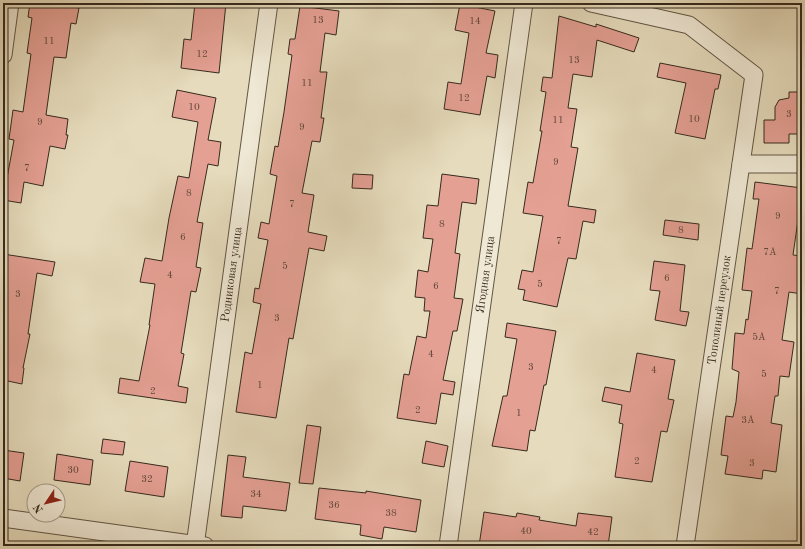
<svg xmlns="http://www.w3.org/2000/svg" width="805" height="549" font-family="'Old Standard TT',serif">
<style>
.building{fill:#e5a094;stroke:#362a1d}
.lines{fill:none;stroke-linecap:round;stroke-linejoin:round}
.minor-casing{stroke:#625645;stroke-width:19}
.minor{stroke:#efe8d4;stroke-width:17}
.labels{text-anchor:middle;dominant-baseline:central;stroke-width:3;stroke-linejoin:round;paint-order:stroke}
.number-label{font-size:10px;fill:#62483b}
.street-label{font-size:12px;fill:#362a1d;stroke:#efe8d4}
</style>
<rect width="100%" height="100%" fill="#e6dcbd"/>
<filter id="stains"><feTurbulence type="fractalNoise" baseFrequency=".005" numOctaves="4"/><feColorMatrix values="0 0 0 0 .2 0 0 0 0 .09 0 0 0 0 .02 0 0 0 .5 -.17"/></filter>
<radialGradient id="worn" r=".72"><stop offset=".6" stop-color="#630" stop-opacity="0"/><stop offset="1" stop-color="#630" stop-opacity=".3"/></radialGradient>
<g class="building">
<path d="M30 3H46L79 8 76 24 71 23 66 58 54 57 46 115 68 119 66 135H68L65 149 50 146 43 186 24 182 21 203 3 200 14 140 9 139 13 110 23 112 31 54 27 53 32 18 28 17Z"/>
<path d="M195 3H226L219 73 181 68 184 39 191 40Z"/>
<path d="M460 4 495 11 486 53 498 55 495 78 487 76 480 115 444 109 448 82 461 84 469 33 455 30Z"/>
<path d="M300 6 339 11 336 35 325 33 320 72H327L321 118H324L320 142 312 141 302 193 314 195 308 232 327 236 324 251 309 248 293 339 289 338 276 418 236 412 245 352 252 354 261 304 253 302 255 288 259 289 268 240 258 238 261 222 269 224 277 176 270 174 275 146 278 147 284 112 292 55 288 54 290 39H295Z"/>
<path d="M559 16 596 27V24L639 38 634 52 597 40 592 77 573 74 568 108 577 109 571 147 578 148 568 206 596 210 594 223 583 221 576 259 568 258 557 307 523 300 525 290 518 289 522 270 533 272 543 216 523 213 528 182 533 183 542 131H540L546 92 541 91 543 77 552 78Z"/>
<path d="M660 63 721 75 718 89H715L705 139 675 133 686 83 657 77Z"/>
<path d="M177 90 216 98 208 140 221 142 218 166 208 164 197 222 203 223 196 267 201 268 196 292 191 291 181 353 184 354 178 386 188 388 186 403 118 393 120 378 139 381 150 325H149L155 284 140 282 145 258 162 261 169 218 178 176 189 178 198 122 172 117Z"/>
<path d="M789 92H802V134H789V143H764V120H775V107L779 100 789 98Z"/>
<path d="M353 174 373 175 372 189 352 188Z"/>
<path d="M442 174 479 179 476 204 462 202 455 253 460 254 454 298 463 299 457 331H453L443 380 455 382 453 395 441 393 436 424 397 418 404 374 409 375 417 336 426 338 430 311H424L425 298 415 297 418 270 428 272 433 239 423 238 427 205 438 206Z"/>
<path d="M755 182 802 188V206H800L793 255 802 256V294L789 292 782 340 794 342 789 377 780 376 778 396H775L771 423 782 425 776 472 763 470 762 479 725 474 728 456 721 455 726 416 733 417 736 402 739 372 732 369 735 333 744 334 746 319 748 320 752 291 742 290 747 248 752 249 759 199H753Z"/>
<path d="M665 220 699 224 698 240 663 235Z"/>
<path d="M3 254 55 262 52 276 37 273 28 334H30L23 368H24L22 384 3 380Z"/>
<path d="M654 261 685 265 680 311 689 312 686 326 655 320 660 291 650 290Z"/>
<path d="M507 323 556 331 546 385H544L535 431 530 430 527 451 492 446 503 396H507L517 339 505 337Z"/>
<path d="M637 353 675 360 668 399 674 400 671 414 667 432 661 431 652 482 615 477 623 424 619 423 622 405 602 401 605 387 630 392Z"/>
<path d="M307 425 321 427 313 484 299 483Z"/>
<path d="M103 439 125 442 123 455 101 453Z"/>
<path d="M426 441 448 446 444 467 422 463Z"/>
<path d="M3 450 24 453 20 481 3 478Z"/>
<path d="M57 454 93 460 90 485 54 480Z"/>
<path d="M228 455 246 457 243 477 290 483 286 511 243 506 242 518 221 516Z"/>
<path d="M130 461 168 467 164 497 125 491Z"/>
<path d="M319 488 366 493V491L421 500 416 532 384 527 382 539 360 535 361 525 315 519Z"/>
<path d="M484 512 516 517 517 513 540 517 539 520 576 526 578 513 612 517 608 546H514L494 543V546H479Z"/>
</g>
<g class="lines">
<defs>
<g id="minor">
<path d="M591 3 689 25 754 75 685 546"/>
<path d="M3 55 10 3"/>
<path d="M741 164H802"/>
<path d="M3 518 205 546"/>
<path id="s1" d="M195 546 269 3"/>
<path id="s2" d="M448 546 524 3"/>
</g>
</defs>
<use href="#minor" class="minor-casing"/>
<use href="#minor" class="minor"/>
</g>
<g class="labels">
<g class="number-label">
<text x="318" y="20">13</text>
<text x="475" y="21">14</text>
<text x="49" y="41">11</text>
<text x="202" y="54">12</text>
<text x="574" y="60">13</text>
<text x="307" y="83">11</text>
<text x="464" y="98">12</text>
<text x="194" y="107">10</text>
<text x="789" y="114">3</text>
<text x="694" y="119">10</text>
<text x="558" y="120">11</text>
<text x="40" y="122">9</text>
<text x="302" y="127">9</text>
<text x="556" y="162">9</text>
<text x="27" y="168">7</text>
<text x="189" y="193">8</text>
<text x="292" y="204">7</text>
<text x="778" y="216">9</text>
<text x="442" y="224">8</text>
<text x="681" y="230">8</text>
<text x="183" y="237">6</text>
<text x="559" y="241">7</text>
<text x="770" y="252">7А</text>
<text x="285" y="266">5</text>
<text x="170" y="275">4</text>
<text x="667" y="278">6</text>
<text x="540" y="284">5</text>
<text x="436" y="286">6</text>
<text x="777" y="291">7</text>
<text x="18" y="294">3</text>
<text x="277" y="318">3</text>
<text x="759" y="337">5А</text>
<text x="431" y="354">4</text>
<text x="531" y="367">3</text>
<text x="654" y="370">4</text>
<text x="764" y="374">5</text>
<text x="260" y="385">1</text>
<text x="153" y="391">2</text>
<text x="418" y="410">2</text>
<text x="519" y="413">1</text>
<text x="748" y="420">3А</text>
<text x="637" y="461">2</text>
<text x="752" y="463">3</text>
<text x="73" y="470">30</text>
<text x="147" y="479">32</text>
<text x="256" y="494">34</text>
<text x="334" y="505">36</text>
<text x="391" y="513">38</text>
<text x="526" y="531">40</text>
<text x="593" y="532">42</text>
</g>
<g class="street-label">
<text stroke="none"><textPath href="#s2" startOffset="274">Ягодная улица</textPath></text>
<text stroke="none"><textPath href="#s1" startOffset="274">Родниковая улица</textPath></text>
<text transform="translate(720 310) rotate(-82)">Тополиный переулок</text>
</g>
</g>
<rect width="805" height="549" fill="none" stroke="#e6dcbd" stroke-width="16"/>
<rect x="4" y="4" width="797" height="541" fill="none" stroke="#362a1d" stroke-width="2"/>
<rect x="8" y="8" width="789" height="533" fill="none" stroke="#362a1d"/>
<g transform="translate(46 503) rotate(235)"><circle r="19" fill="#efe8d4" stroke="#a59c8b"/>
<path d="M0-3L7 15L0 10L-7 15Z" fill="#8f2418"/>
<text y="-6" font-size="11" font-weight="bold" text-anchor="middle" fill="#362a1d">N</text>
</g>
<rect width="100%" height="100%" filter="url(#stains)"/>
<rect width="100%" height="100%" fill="url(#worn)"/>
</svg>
